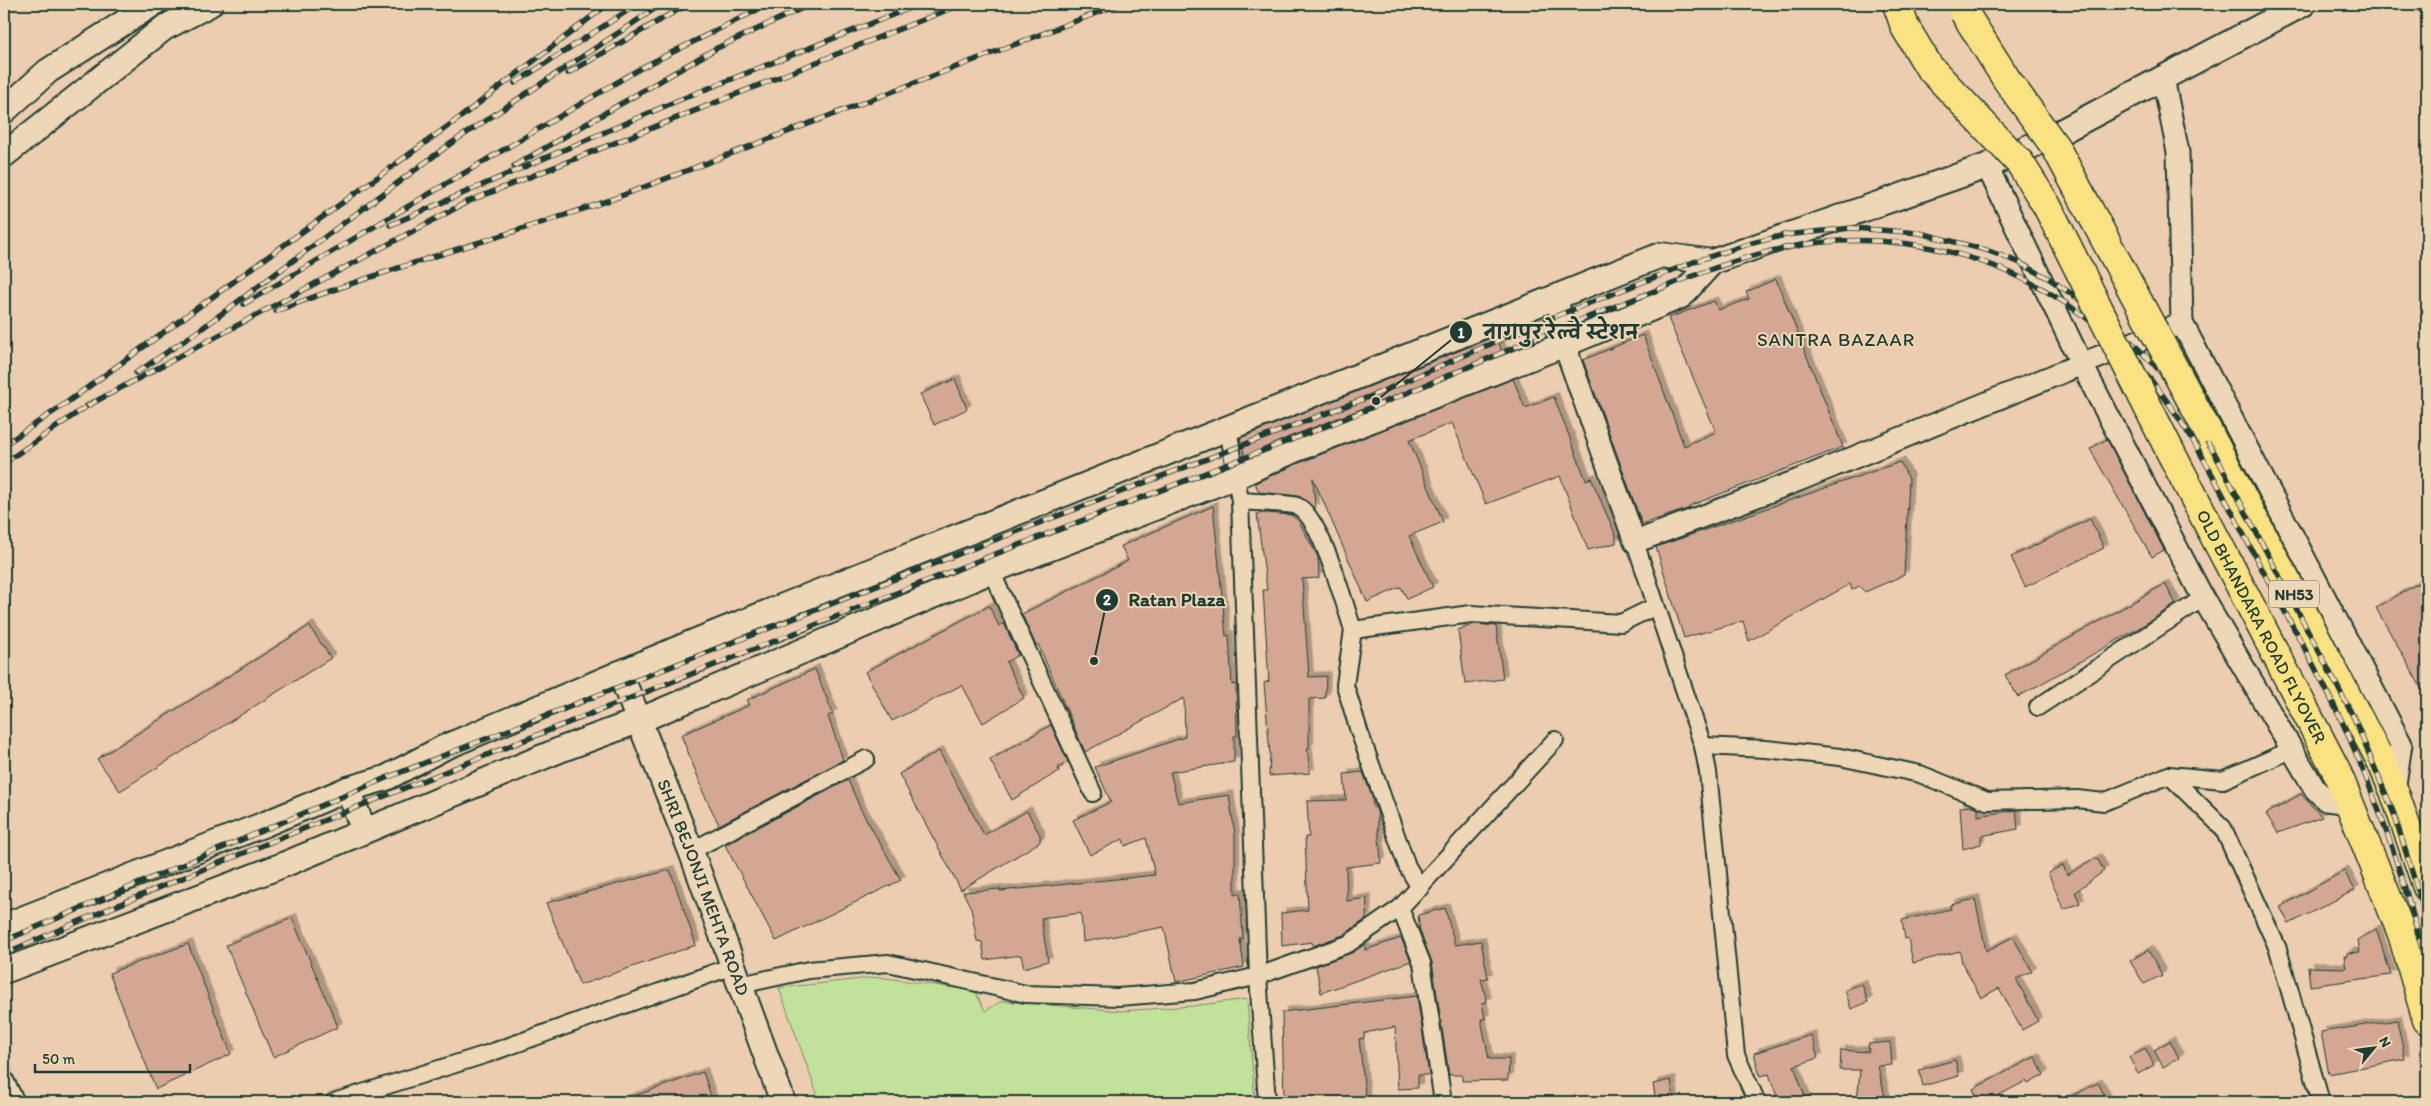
<svg xmlns="http://www.w3.org/2000/svg" width="2431" height="1106" font-family="Itim,'Playpen Sans Deva',sans-serif">
<style>
.green{fill:#c2e19a;stroke:#708f67}
.building{fill:#d3a794;stroke:#1f3d34;filter:url(#shadow)}
.lines{fill:none;stroke-linecap:round;stroke-linejoin:round}
.minor-casing{stroke:#1f3d34;stroke-width:20}
.tertiary-casing{stroke:#1f3d34;stroke-width:25}
.secondary-casing{stroke:#1f3d34;stroke-width:28}
.trunk-casing{stroke:#1f3d34;stroke-width:31}
.minor{stroke:#eed7b6;stroke-width:16}
.tertiary{stroke:#eed7b6;stroke-width:21}
.secondary{stroke:#eed7b6;stroke-width:24}
.trunk{stroke:#fae181;stroke-width:28}
.rail-casing{stroke:#1f3d34;stroke-width:5.5}
.rail{stroke:#eed7b6;stroke-width:4;stroke-dasharray:11;stroke-linecap:butt}
.trunk-bridge-casing{stroke:#1f3d34;stroke-width:31;stroke-linecap:butt}
.trunk-bridge{stroke:#fae181;stroke-width:28}
.labels{text-anchor:middle;dominant-baseline:central;stroke-width:4;stroke-linejoin:round;paint-order:stroke}
.shield{fill:#eed7b6;stroke:#5d6b5b;stroke-width:1}
.shield-label{font-size:16px;font-weight:bold;fill:#1f3d34}
.street-label{font-size:18px;fill:#1f3d34;stroke:#eed7b6}
.neighbourhood-label{font-size:19px;letter-spacing:1px;fill:#1f3d34;stroke:#eed7b6}
.leader{fill:none;stroke:#1f3d34;stroke-width:2}
.callout-dot{fill:#1f3d34;stroke:#eed7b6;stroke-width:2}
.mark-label{font-size:15px;text-anchor:middle;font-weight:bold;fill:#fff}
.callout-label{font-size:19px;text-anchor:middle;font-weight:bold;fill:#1f3d34;stroke:#eed7b6;stroke-width:4;stroke-linejoin:round;paint-order:stroke}
</style>
<defs>
<filter id="shadow"><feDropShadow dx="4.5" dy="-4.5" stdDeviation="0" flood-color="#0004"/></filter>
</defs>
<rect width="100%" height="100%" fill="#edcdb0"/>
<filter id="ink" filterUnits="userSpaceOnUse"><feTurbulence type="fractalNoise" baseFrequency=".02" numOctaves="2"/><feDisplacementMap in="SourceGraphic" scale="10" xChannelSelector="R" yChannelSelector="G"/><feConvolveMatrix kernelMatrix="1 2 1 2 8 2 1 2 1" color-interpolation-filters="sRGB"/></filter>
<g filter="url(#ink)">
<path class="green" d="M879 977 975 991 985 1011 1002 1001 1121 1011 1192 1006 1247 999 1255 1102H820L779 988Z"/>
<g class="building">
<path d="M1776 279 1843 447 1689 506 1690 508 1642 524 1583 360 1643 335 1684 446 1716 432 1668 318 1714 301 1718 310 1749 299 1746 292Z"/>
<path d="M1496 336 1503 354 1289 437 1245 457 1240 438Z"/>
<path d="M955 379 967 409 934 425 920 394Z"/>
<path d="M1513 379 1525 408 1554 397 1586 480 1591 478 1616 536V543L1588 550 1560 476 1486 504 1452 423 1409 440 1443 522 1409 536 1433 587 1407 599 1401 587 1367 602 1313 478 1315 509 1299 496 1259 492 1255 483 1299 463Z"/>
<path d="M2107 439 2164 550 2152 557 2090 449Z"/>
<path d="M1900 462 1909 479 1904 575 1865 592 1859 586 1852 590 1850 584 1749 641 1743 621 1684 638 1656 547Z"/>
<path d="M1213 506 1226 636 1229 635 1232 685 1236 684 1237 736H1234V762L1170 772 1178 803 1229 795 1235 835V894L1240 893 1243 939H1240L1244 967 1176 982 1164 927 1083 942 1081 913 1041 918 1048 961 1024 968 1021 955 985 960 982 942 977 941 971 908 963 892 1000 889V891L1155 875 1146 838 1125 846 1123 839 1090 855 1073 820 1111 802 1095 767 1185 737 1184 698 1085 752 1038 644 1036 646 1022 614 1128 561 1121 546Z"/>
<path d="M1267 513 1291 515 1298 520 1318 557 1319 578 1302 579 1309 677 1326 676 1325 698 1309 699V748H1307L1310 773 1269 776 1270 754 1264 683 1269 681 1263 590H1267L1257 514Z"/>
<path d="M2090 519 2104 548 2025 587 2011 557Z"/>
<path d="M2427 578V698L2376 608Z"/>
<path d="M2165 584 2176 604 2139 628 2018 697 2005 675Z"/>
<path d="M989 606 999 626 1004 623 1018 655 1006 662 1024 698 983 723 962 685 892 721 865 672Z"/>
<path d="M1475 624 1496 626 1503 679 1465 684 1458 630Z"/>
<path d="M309 626 331 658 120 791 97 759Z"/>
<path d="M815 669 833 714 828 716 843 760 719 825 701 788 702 787 681 735 750 705 747 700Z"/>
<path d="M1051 725 1068 762 1058 768 1059 771 1012 800 990 760Z"/>
<path d="M939 751 984 835 1027 811 1040 835V842L961 890 899 774Z"/>
<path d="M1363 772 1372 797 1373 807H1375L1377 811 1381 863 1346 867 1347 901 1367 898 1366 919 1343 935 1313 946 1312 942 1282 946 1281 913 1308 910 1305 837H1309L1307 801 1346 800 1344 774Z"/>
<path d="M848 780 861 810 901 880 776 941 725 845Z"/>
<path d="M2301 794 2322 817 2278 833 2266 814Z"/>
<path d="M1973 806 1978 808V816L2016 810 2018 829 1981 836V844L1963 849 1960 807Z"/>
<path d="M2097 858 2104 871 2075 892 2080 903 2064 910 2048 873 2063 865 2067 875Z"/>
<path d="M670 870 696 945 580 985 546 903Z"/>
<path d="M2344 871 2355 890 2289 924 2280 907Z"/>
<path d="M1975 899 1986 951 2013 937 2032 971 2016 979 2038 1021 2022 1030 1999 988 1981 998 1962 963 1960 951 1913 963 1908 938 1905 939 1902 920 1951 909 1950 905Z"/>
<path d="M1445 908 1455 945 1481 941 1488 978 1481 979 1487 1002 1482 1003 1485 1019H1481L1489 1059H1509L1508 1080 1462 1081V1075H1449L1432 962 1420 931 1418 915Z"/>
<path d="M292 918 338 1027 273 1057 226 945Z"/>
<path d="M2376 929 2391 975 2310 986 2308 967 2346 968 2344 956H2347V953L2360 952 2358 940Z"/>
<path d="M1401 938 1411 961 1321 993 1316 966 1351 953 1365 944V950Z"/>
<path d="M188 944 231 1054 156 1089 109 973Z"/>
<path d="M2148 950 2162 975 2144 984 2130 961Z"/>
<path d="M1862 984 1868 1002 1851 1009 1845 990Z"/>
<path d="M1417 996 1429 1075H1418V1088L1398 1089 1395 1027 1364 1033V1038L1359 1039 1366 1102H1284L1282 1012Z"/>
<path d="M2397 1020 2405 1059 2329 1074 2321 1032Z"/>
<path d="M1811 1035 1818 1058 1794 1066 1807 1102H1779L1769 1074 1760 1076 1754 1053Z"/>
<path d="M2170 1041 2179 1058 2163 1067 2154 1050Z"/>
<path d="M1890 1042 1892 1065 1878 1066 1886 1102H1857L1860 1070H1840L1841 1050 1869 1052 1868 1044Z"/>
<path d="M2145 1048 2154 1065 2138 1074 2129 1057Z"/>
<path d="M2035 1057 2044 1075 2028 1084 2026 1081 1986 1102H1979L1973 1089Z"/>
<path d="M1955 1060 1959 1076 1923 1086 1919 1070Z"/>
<path d="M703 1072 713 1102H623V1100Z"/>
<path d="M1671 1080 1674 1099 1656 1102 1653 1084Z"/>
<path d="M2098 1083 2108 1102H2060Z"/>
</g>
<g class="lines">
<defs>
<g id="minor">
<path d="M2426 4 2427 6"/>
<path d="M1240 501C1250 502 1290 503 1297 506 1320 515 1345 605 1353 630L1471 614 1621 623 1656 606"/>
<path d="M1635 542 1703 746 1708 772 1736 1055 1757 1102"/>
<path d="M991 571 1093 793"/>
<path d="M1353 630 1345 685 1359 731 1407 866 1420 888"/>
<path d="M2038 707 2203 598"/>
<path d="M1703 746 1766 749 1840 757 1920 774 1987 801 2077 799 2104 802 2169 775 2223 780 2291 750"/>
<path d="M2169 775 2223 828 2278 949 2321 1102"/>
<path d="M691 851 866 759"/>
<path d="M1400 908 1422 963 1443 1102"/>
<path d="M740 985 809 970 888 963 1026 994 1118 997 1195 991 1258 976 1240 501 1228 427"/>
<path d="M4 1078 16 1102"/>
<path d="M334 1102 487 1054 733 966"/>
<path d="M1267 1102 1258 976 1348 944 1400 908 1555 740"/>
</g>
<g id="tertiary">
<path d="M2163 78 2178 152 2182 323 2401 744 2394 791"/>
<path d="M1987 166 2081 363 2203 598 2315 789 2326 800 2350 803"/>
<path d="M1556 297 1568 343 1569 358 1635 542 1799 480 2182 323"/>
</g>
<g id="secondary">
<path d="M4 111 48 71 153 4"/>
<path d="M4 155 164 28 210 4"/>
<path id="s1" d="M620 673 691 851 783 1102"/>
<path d="M348 789 364 831"/>
<path d="M4 926 265 824 348 789 386 778 443 748 696 641 1661 255 1712 262"/>
<path d="M4 971 283 865 562 749 638 721 991 571 1237 476 1294 450 1568 343 1681 296 1712 262 1987 166 2055 135 2303 4"/>
</g>
<g id="trunk">
<path d="M1897 4 1905 27"/>
<path d="M2206 428 2381 761 2394 791 2427 887"/>
<path id="s2" d="M2170 451 2336 770 2402 934 2427 1020"/>
</g>
</defs>
<use href="#minor" class="minor-casing"/>
<use href="#tertiary" class="tertiary-casing"/>
<use href="#secondary" class="secondary-casing"/>
<use href="#trunk" class="trunk-casing"/>
<use href="#minor" class="minor"/>
<use href="#tertiary" class="tertiary"/>
<use href="#secondary" class="secondary"/>
<use href="#trunk" class="trunk"/>
<defs>
<g id="rail">
<path d="M568 73 688 4"/>
<path d="M515 83 638 4"/>
<path d="M514 166 715 49 811 4"/>
<path d="M390 225 679 100 920 4"/>
<path d="M244 304 641 68 769 4"/>
<path d="M276 311C386 268 501 238 613 199L1120 4"/>
<path d="M136 373 197 332 450 144 662 4"/>
<path d="M87 406 467 202 962 4"/>
<path d="M4 445 62 406 462 116 608 4"/>
<path d="M4 463 93 402"/>
<path d="M4 941 386 778 992 541 1374 395 1536 324 1696 261 1752 243 1785 235 1852 228 1920 233 1986 250 2018 262 2048 278 2104 316 2153 363 2174 389 2214 452 2354 718 2394 814 2427 920"/>
<path d="M4 954C168 882 335 816 502 749 761 645 1022 543 1283 443 1399 399 1512 346 1629 301 1680 281 1731 259 1785 248 1848 235 1915 239 1977 260 2038 280 2094 317 2138 365 2188 420 2220 490 2255 556 2285 613 2318 670 2345 728 2380 806 2407 886 2427 969"/>
</g>
</defs>
<use href="#rail" class="rail-casing"/>
<use href="#rail" class="rail"/>
<defs>
<g id="trunk-bridge">
<path d="M1964 12 2007 80 2056 148 2206 428"/>
<path d="M1905 27 1929 67 2020 163 2047 206 2170 451"/>
</g>
</defs>
<use href="#trunk-bridge" class="trunk-bridge-casing"/>
<use href="#trunk-bridge" class="trunk-bridge"/>
</g>
</g>
<g class="labels">
<rect class="shield" x="2269" y="580.5" width="50" height="27" rx="4"/>
<g class="shield-label">
<text x="2294" y="594">NH53</text>
</g>
<g class="street-label">
<text stroke="none"><textPath href="#s2" startOffset="198">OLD BHANDARA ROAD FLYOVER</textPath></text>
<text stroke="none"><textPath href="#s1" startOffset="230">SHRI BEJONJI MEHTA ROAD</textPath></text>
</g>
<g class="neighbourhood-label">
<text x="1836" y="339">SANTRA BAZAAR</text>
</g>
</g>
<path class="leader" d="M1376 401L1461 332M1094 661L1107 600"/>
<g class="callout-dot">
<circle cx="1376" cy="401" r="5"/>
<circle cx="1094" cy="661" r="5"/>
<circle cx="1461" cy="332" r="12"/>
<circle cx="1107" cy="600" r="12"/>
</g>
<g class="mark-label">
<text x="1461" y="338">1</text>
<text x="1107" y="605">2</text>
</g>
<g class="callout-label">
<text x="1561" y="339">नागपुर रेल्वे स्टेशन</text>
<text x="1177" y="606">Ratan Plaza</text>
</g>
<rect width="2431" height="1106" fill="none" stroke="#eed7b6" stroke-width="20"/>
<rect x="10" y="10" width="2411" height="1086" fill="none" stroke="#1f3d34" stroke-width="2" filter="url(#ink)"/>
<g transform="translate(2374 1048) rotate(61)" stroke="#eed7b6" stroke-width="4" paint-order="stroke">
<path d="M0-4L9 19L0 12L-9 19Z" fill="#1f3d34"/>
<text y="-8" font-size="14" font-weight="bold" text-anchor="middle" fill="#1f3d34">N</text>
</g>
<path d="M35 1064v8h155v-8" fill="none" stroke="#1f3d34" stroke-width="2.5"/>
<text x="42" y="1064" font-size="15" fill="#1f3d34" stroke="#eed7b6" stroke-width="4" paint-order="stroke">50 m</text>
</svg>
